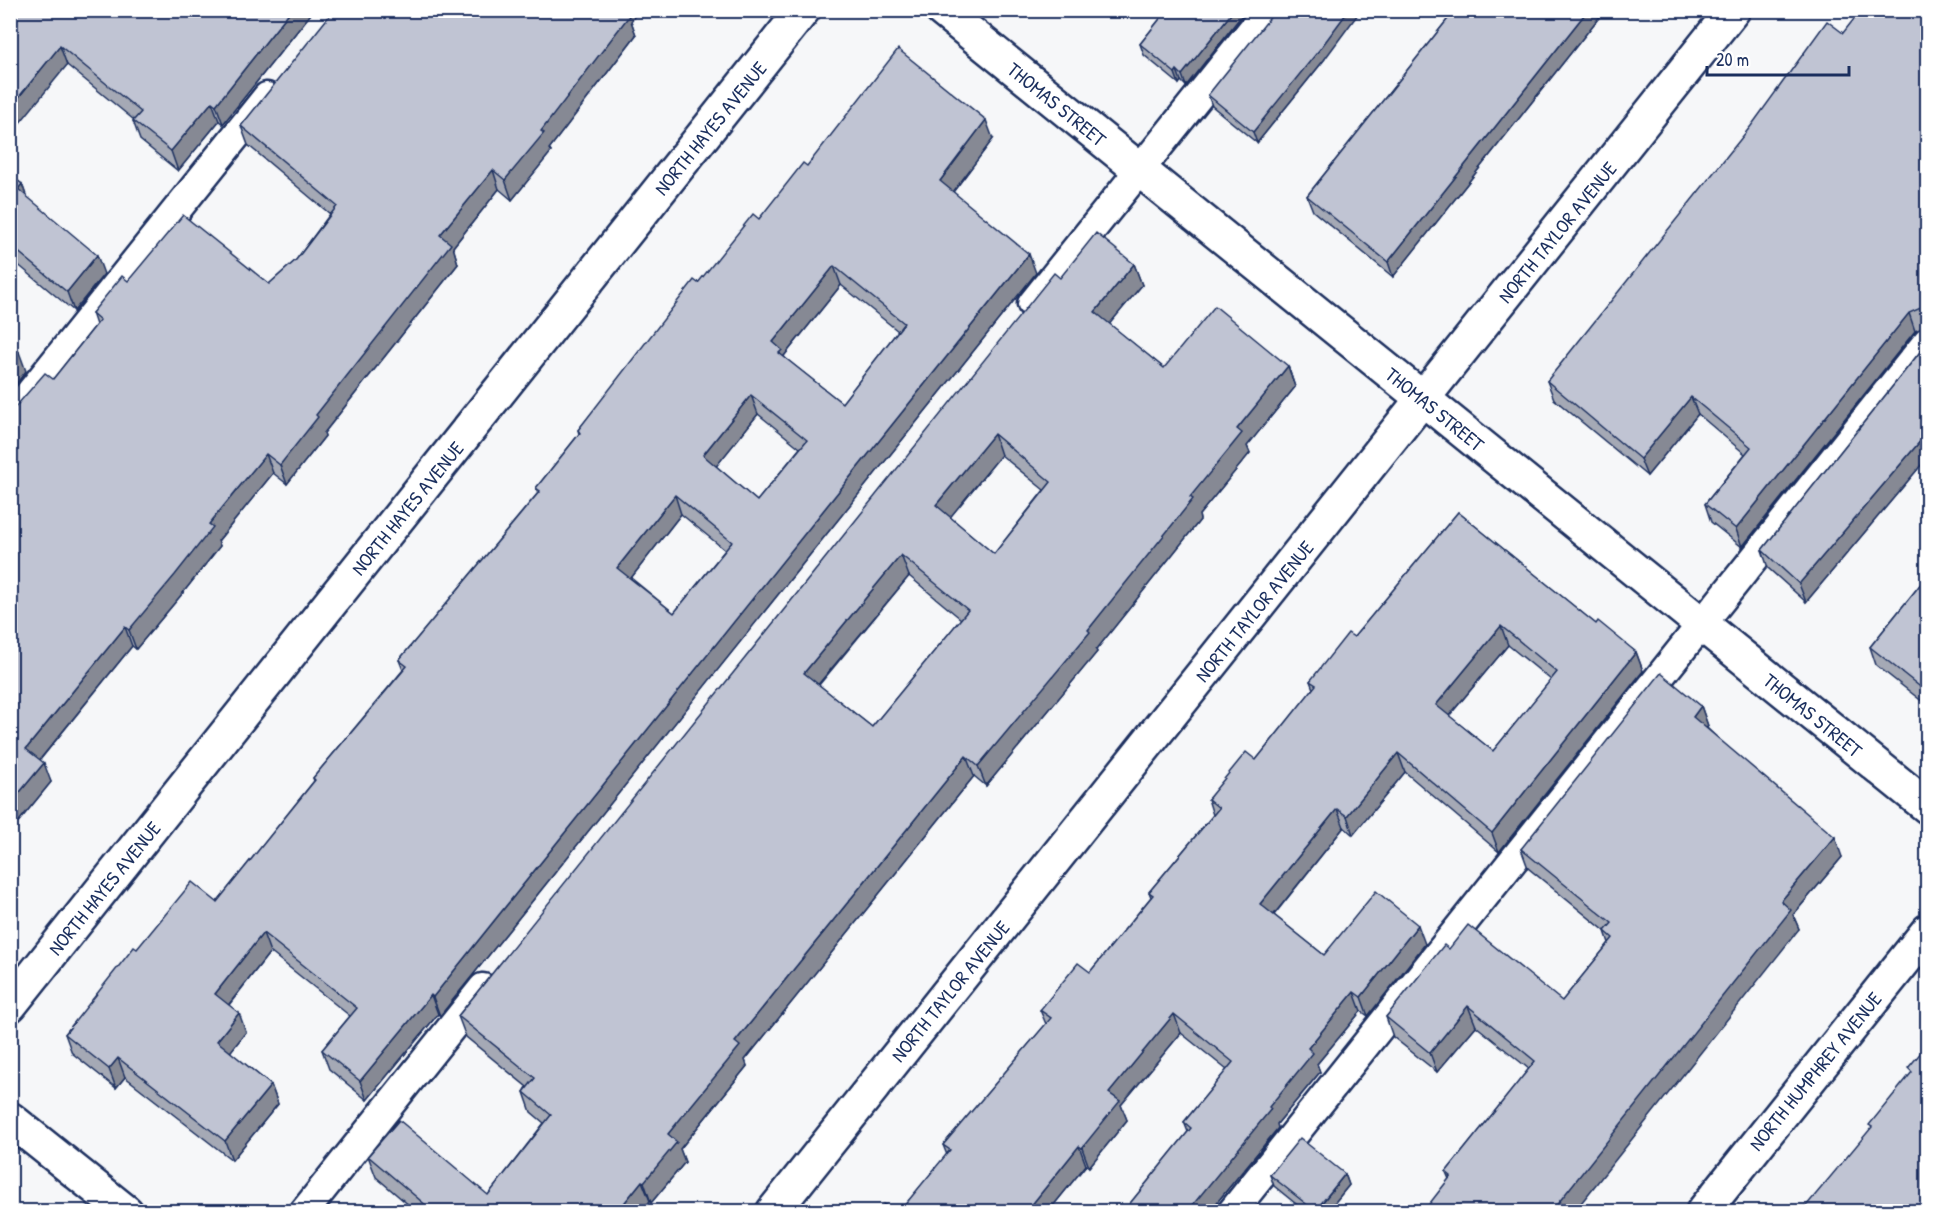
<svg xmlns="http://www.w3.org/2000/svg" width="1938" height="1222" font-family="'Patrick Hand',sans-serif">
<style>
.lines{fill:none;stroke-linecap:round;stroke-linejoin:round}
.lane-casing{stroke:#1b2f5e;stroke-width:33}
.street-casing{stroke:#1b2f5e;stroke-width:38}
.secondary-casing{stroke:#1b2f5e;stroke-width:38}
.lane{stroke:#fff;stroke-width:28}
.street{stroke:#fff;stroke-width:33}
.secondary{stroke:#fff;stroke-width:33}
.wall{fill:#a5a9b5;stroke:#1b2f5e;stroke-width:1.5;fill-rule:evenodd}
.shaded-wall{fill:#868994;stroke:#1b2f5e;stroke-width:1.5}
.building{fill:#c0c4d3;stroke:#1b2f5e;stroke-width:1.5;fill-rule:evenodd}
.labels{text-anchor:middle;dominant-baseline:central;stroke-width:6;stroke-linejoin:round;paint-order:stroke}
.street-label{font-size:20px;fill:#1b2f5e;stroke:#fff}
</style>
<rect width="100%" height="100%" fill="#f6f7f9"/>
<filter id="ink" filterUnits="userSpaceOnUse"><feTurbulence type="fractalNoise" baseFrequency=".0167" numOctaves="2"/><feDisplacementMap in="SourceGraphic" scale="12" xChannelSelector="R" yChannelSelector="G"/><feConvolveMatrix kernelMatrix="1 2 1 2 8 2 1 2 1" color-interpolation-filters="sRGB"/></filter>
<g filter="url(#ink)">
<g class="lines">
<defs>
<g id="lane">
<path d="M1032 304 1268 10"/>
<path d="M10 418 267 97"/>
<path d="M304 1212 483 988"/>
<path d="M1232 1212 1928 341"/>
</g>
<g id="street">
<path d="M942 10 1928 807"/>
<path d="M10 1005 803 10"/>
<path d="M773 1212 1733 10"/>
<path d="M1703 1212 1928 931"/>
</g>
<path id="secondary" d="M10 1119 126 1212"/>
</defs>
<use href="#lane" class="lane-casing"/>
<use href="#street" class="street-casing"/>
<use href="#secondary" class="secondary-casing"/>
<use href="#lane" class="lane"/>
<use href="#street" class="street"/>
<use href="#secondary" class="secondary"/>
</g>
<g class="wall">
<path d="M10 10H314L223 124 219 121 178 171 140 140 133 121 134 120 67 65Z"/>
<path d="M1167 10H1246L1186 86 1181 81 1179 84 1144 55 1140 44Z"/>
<path d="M1455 10H1605L1393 277 1313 211 1307 196Z"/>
<path d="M1928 10V326L1915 331 1742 547 1711 522 1705 504 1745 454 1698 414 1647 476 1554 399 1547 381Z"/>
<path d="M631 21 636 35 549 149 551 152 512 200 499 189 453 247 458 264 324 433 325 436 287 484 273 473 218 541 220 546 182 594 136 649 132 646 40 760 51 782 15 826 10 823V413L53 379 96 325 92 313 128 281 269 284 296 260 330 214 248 145 241 126Z"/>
<path d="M1324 60 1257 143 1212 106 1208 95Z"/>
<path d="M993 139 953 192 1036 273 440 1016 438 1014 367 1100 329 1069 322 1050 350 1016 270 952 229 1005 246 1032 230 1052 271 1085 278 1104 232 1160 125 1077 116 1088 72 1053 65 1034 137 949 217 902 314 781 313 778 403 670 399 660 538 493 536 488 579 434 578 430 698 283 759 219 807 166ZM841 285 898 331 842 403 785 358 784 356ZM758 414 800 448 757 501 716 466ZM681 514 725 550 674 613 631 578Z"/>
<path d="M10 175 22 184 26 196 104 274 74 311 10 258Z"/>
<path d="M1134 264 1142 285 1109 324 1164 368 1288 366 1295 387 1247 446 1250 453 1199 515 1200 520 1096 650 1097 652 986 786 974 776 745 1060 747 1066 680 1149 685 1162 651 1203 650 1201 641 1212H417L376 1177 368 1156 488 1195 544 1123 531 1112 524 1092 527 1087 466 1037 458 1016 1060 278ZM1001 455 1044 490 994 554 950 517ZM909 576 961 619 872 727 819 685Z"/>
<path d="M1928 342V457L1806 602 1768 568 1762 550Z"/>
<path d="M1458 512 1596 624 1636 652 1643 671 1499 852 1405 772 1353 835 1344 827 1274 915 1324 955 1425 944 1368 1016 1361 1011 1317 1064 1320 1072 1277 1124 1278 1128 1209 1212H1123L1188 1132 1184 1122 1227 1070 1181 1033 1121 1105 1127 1120 1089 1167 1086 1165 1048 1212H899L947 1155 943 1145 1046 1024 1040 1010 1090 972 1151 897 1149 892 1213 815 1208 799 1256 760 1313 689 1310 681 1354 637ZM1508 645 1551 680 1493 751 1449 716Z"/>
<path d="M1928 575V706L1876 665 1870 647Z"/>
<path d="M1701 706 1708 726 1707 728 1842 857 1793 915 1799 929 1449 1179 1446 1172 1529 1069 1476 1026 1437 1072 1393 1037 1386 1017 1449 949 1562 1001 1609 943 1605 931 1528 868 1521 849Z"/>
<path d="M1345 1174 1349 1185 1327 1212H1306L1274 1186 1270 1175Z"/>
</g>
<g class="shaded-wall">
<path d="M291 10H314L223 124 216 105Z"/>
<path d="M620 10H639L631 21 636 35 549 149 551 152 512 200 505 180 541 131Z"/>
<path d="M1234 10H1246L1186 86 1182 75Z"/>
<path d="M1349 10H1361L1324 60 1257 143 1253 132Z"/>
<path d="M1588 10H1605L1393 277 1388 262Z"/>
<path d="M60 46 67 65 10 135V108Z"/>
<path d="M1177 70 1181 81 1179 84 1175 73Z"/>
<path d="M212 102 219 121 178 171 171 151Z"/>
<path d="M986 120 993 139 947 200 940 181Z"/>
<path d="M493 170 499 189 453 247 458 264 324 433 325 436 287 484 280 465 440 235Z"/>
<path d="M22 184 29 203 18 189Z"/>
<path d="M1029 254 1036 273 440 1016 433 997Z"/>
<path d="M97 255 104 274 74 311 67 292Z"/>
<path d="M1134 264 1142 285 1102 333 1095 312Z"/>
<path d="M834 266 841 285 784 356 789 369 773 342Z"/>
<path d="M1909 313 1915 331 1742 547 1736 529Z"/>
<path d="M19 352 26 371 10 392V364Z"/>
<path d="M1288 366 1295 387 1247 446 1250 453 1199 515 1200 520 1096 650 1097 652 986 786 978 766 1088 630 1190 497 1237 429Z"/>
<path d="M751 395 758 414 710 474 703 455Z"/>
<path d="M1691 397 1698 414 1647 476 1640 459Z"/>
<path d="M1928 432V457L1806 602 1799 584Z"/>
<path d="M994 434 1001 455 943 526 936 505Z"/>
<path d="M266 454 273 473 218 541 220 546 182 594 136 649 129 630 209 524Z"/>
<path d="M675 495 681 514 624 587 617 568Z"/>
<path d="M901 555 909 576 811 693 804 673Z"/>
<path d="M1501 626 1508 645 1443 723 1436 705Z"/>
<path d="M125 627 132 646 33 768 26 749Z"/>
<path d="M1636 652 1643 671 1499 852 1492 833Z"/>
<path d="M1701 706 1708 726 1700 736 1693 717Z"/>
<path d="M1398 753 1405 772 1353 835 1347 816Z"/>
<path d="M966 756 974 776 745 1060 747 1066 680 1149 685 1162 651 1203 644 1182 668 1134 735 1042Z"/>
<path d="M44 763 51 782 15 826 10 814V804Z"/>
<path d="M1337 809 1344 827 1267 923 1260 904Z"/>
<path d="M1835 837 1842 857 1793 915 1799 929 1574 1212H1551L1781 901Z"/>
<path d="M1418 925 1425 944 1368 1016 1361 997Z"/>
<path d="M263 933 270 952 222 1013 215 994Z"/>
<path d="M1354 992 1361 1011 1317 1064 1320 1072 1277 1124 1278 1128 1209 1212H1187L1308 1048Z"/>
<path d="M431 995 438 1014 367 1100 360 1081Z"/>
<path d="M1468 1006 1476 1026 1437 1072 1430 1053Z"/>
<path d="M239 1013 246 1032 224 1060 217 1041Z"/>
<path d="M1174 1014 1181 1033 1121 1105 1127 1120 1089 1167 1082 1148 1109 1093Z"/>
<path d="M118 1058 125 1077 116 1088 109 1069Z"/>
<path d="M271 1085 278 1104 232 1160 225 1141Z"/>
<path d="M1079 1146 1086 1165 1048 1212H1026Z"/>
<path d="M1345 1174 1349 1185 1327 1212H1315Z"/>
<path d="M642 1181 650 1201 641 1212H617Z"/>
</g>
<g class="building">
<path d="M10 10H291L216 105 212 102 171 151 133 121 141 112 60 46 10 108Z"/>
<path d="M334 10H623L629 16 541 131 544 133 505 180 493 170 440 235 451 244 316 415 318 417 280 465 266 454 209 524 213 527 175 575 129 630 125 627 26 749 44 763 10 804V413L45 373 53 379 100 320 92 313 122 276 128 281 183 215 269 284 296 260 337 206 241 126Z"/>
<path d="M1167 10H1234L1182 75 1177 70 1175 73 1140 44Z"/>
<path d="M1276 10H1349L1320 49 1253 132 1208 95Z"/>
<path d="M1455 10H1588L1388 262 1307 196Z"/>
<path d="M1861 10H1928V309L1923 307 1909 313 1736 529 1705 504 1751 447 1691 397 1640 459 1547 381 1751 126 1827 21 1843 33Z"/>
<path d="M898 49 986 120 940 181 1029 254 433 997 431 995 360 1081 322 1050 357 1008 263 933 215 994 239 1013 217 1041 271 1085 225 1141 118 1058 109 1069 65 1034 134 947 137 949 192 882 217 902 315 780 313 778 407 666 399 660 540 491 536 488 580 433 578 430 694 280 698 283 753 214 759 219 803 163 807 166ZM834 266 904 323 842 403 779 353 782 350 773 342ZM751 395 807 440 757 501 703 455ZM675 495 732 542 674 613 617 568Z"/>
<path d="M10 175 22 184 18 189 97 255 67 292 10 245Z"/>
<path d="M1096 233 1134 264 1095 312 1164 368 1215 306 1288 366 1237 429 1242 433 1190 497 1193 499 1088 630 1090 632 978 766 966 756 735 1042 740 1046 668 1134 677 1142 644 1182 642 1181 617 1212H434L368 1156 399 1120 488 1195 551 1115 524 1092 535 1078 458 1016 1054 273 1060 278ZM994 434 1051 482 994 554 936 505ZM901 555 968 610 872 727 804 673Z"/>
<path d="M1928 342V432L1799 584 1762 550Z"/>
<path d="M10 345 19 352 10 364Z"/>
<path d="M1458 512 1596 624 1598 621 1636 652 1492 833 1398 753 1347 816 1337 809 1260 904 1324 955 1376 891 1418 925 1361 997 1354 992 1308 1048 1313 1053 1269 1107 1271 1109 1187 1212H1123L1191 1128 1184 1122 1233 1062 1174 1014 1109 1093 1120 1101 1082 1148 1079 1146 1026 1212 1019 1207 1015 1212H899L950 1150 943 1145 1051 1018 1040 1010 1078 963 1090 972 1153 895 1149 892 1219 808 1208 799 1246 752 1256 760 1316 685 1310 681 1348 633 1354 637ZM1501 626 1557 672 1493 751 1436 705Z"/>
<path d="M1928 575V693L1870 647Z"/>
<path d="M1661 673 1701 706 1693 717 1835 837 1781 901 1791 910 1551 1212H1423L1451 1176 1446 1172 1535 1061 1468 1006 1430 1053 1386 1017 1444 945 1449 949 1468 925 1562 1001 1613 938 1605 931 1612 923 1521 849Z"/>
<path d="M1928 1044V1212H1801L1872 1127 1869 1125 1912 1072 1908 1068Z"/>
<path d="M1300 1138 1345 1174 1315 1211 1270 1175Z"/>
<path d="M884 1204 894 1212H878Z"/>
</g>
</g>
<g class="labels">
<g class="street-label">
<text transform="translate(1057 104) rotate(39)">THOMAS STREET</text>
<text transform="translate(710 128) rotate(-51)">NORTH HAYES AVENUE</text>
<text transform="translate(1557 232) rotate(-51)">NORTH TAYLOR AVENUE</text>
<text transform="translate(1435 409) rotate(39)">THOMAS STREET</text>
<text transform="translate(407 508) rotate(-51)">NORTH HAYES AVENUE</text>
<text transform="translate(1254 611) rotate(-51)">NORTH TAYLOR AVENUE</text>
<text transform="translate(1813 715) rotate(39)">THOMAS STREET</text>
<text transform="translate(104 888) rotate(-51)">NORTH HAYES AVENUE</text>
<text transform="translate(950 991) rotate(-51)">NORTH TAYLOR AVENUE</text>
<text transform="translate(1815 1071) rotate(-51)">NORTH HUMPHREY AVENUE</text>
</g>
</g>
<rect width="1938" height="1222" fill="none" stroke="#fff" stroke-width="36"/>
<rect x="18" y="18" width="1902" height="1186" fill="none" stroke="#1b2f5e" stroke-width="2" filter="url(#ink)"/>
<path d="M1707 66v9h142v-9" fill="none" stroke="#1b2f5e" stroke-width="3"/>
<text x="1716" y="66" font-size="18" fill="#1b2f5e" stroke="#ffffff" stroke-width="4.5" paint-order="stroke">20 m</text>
</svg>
